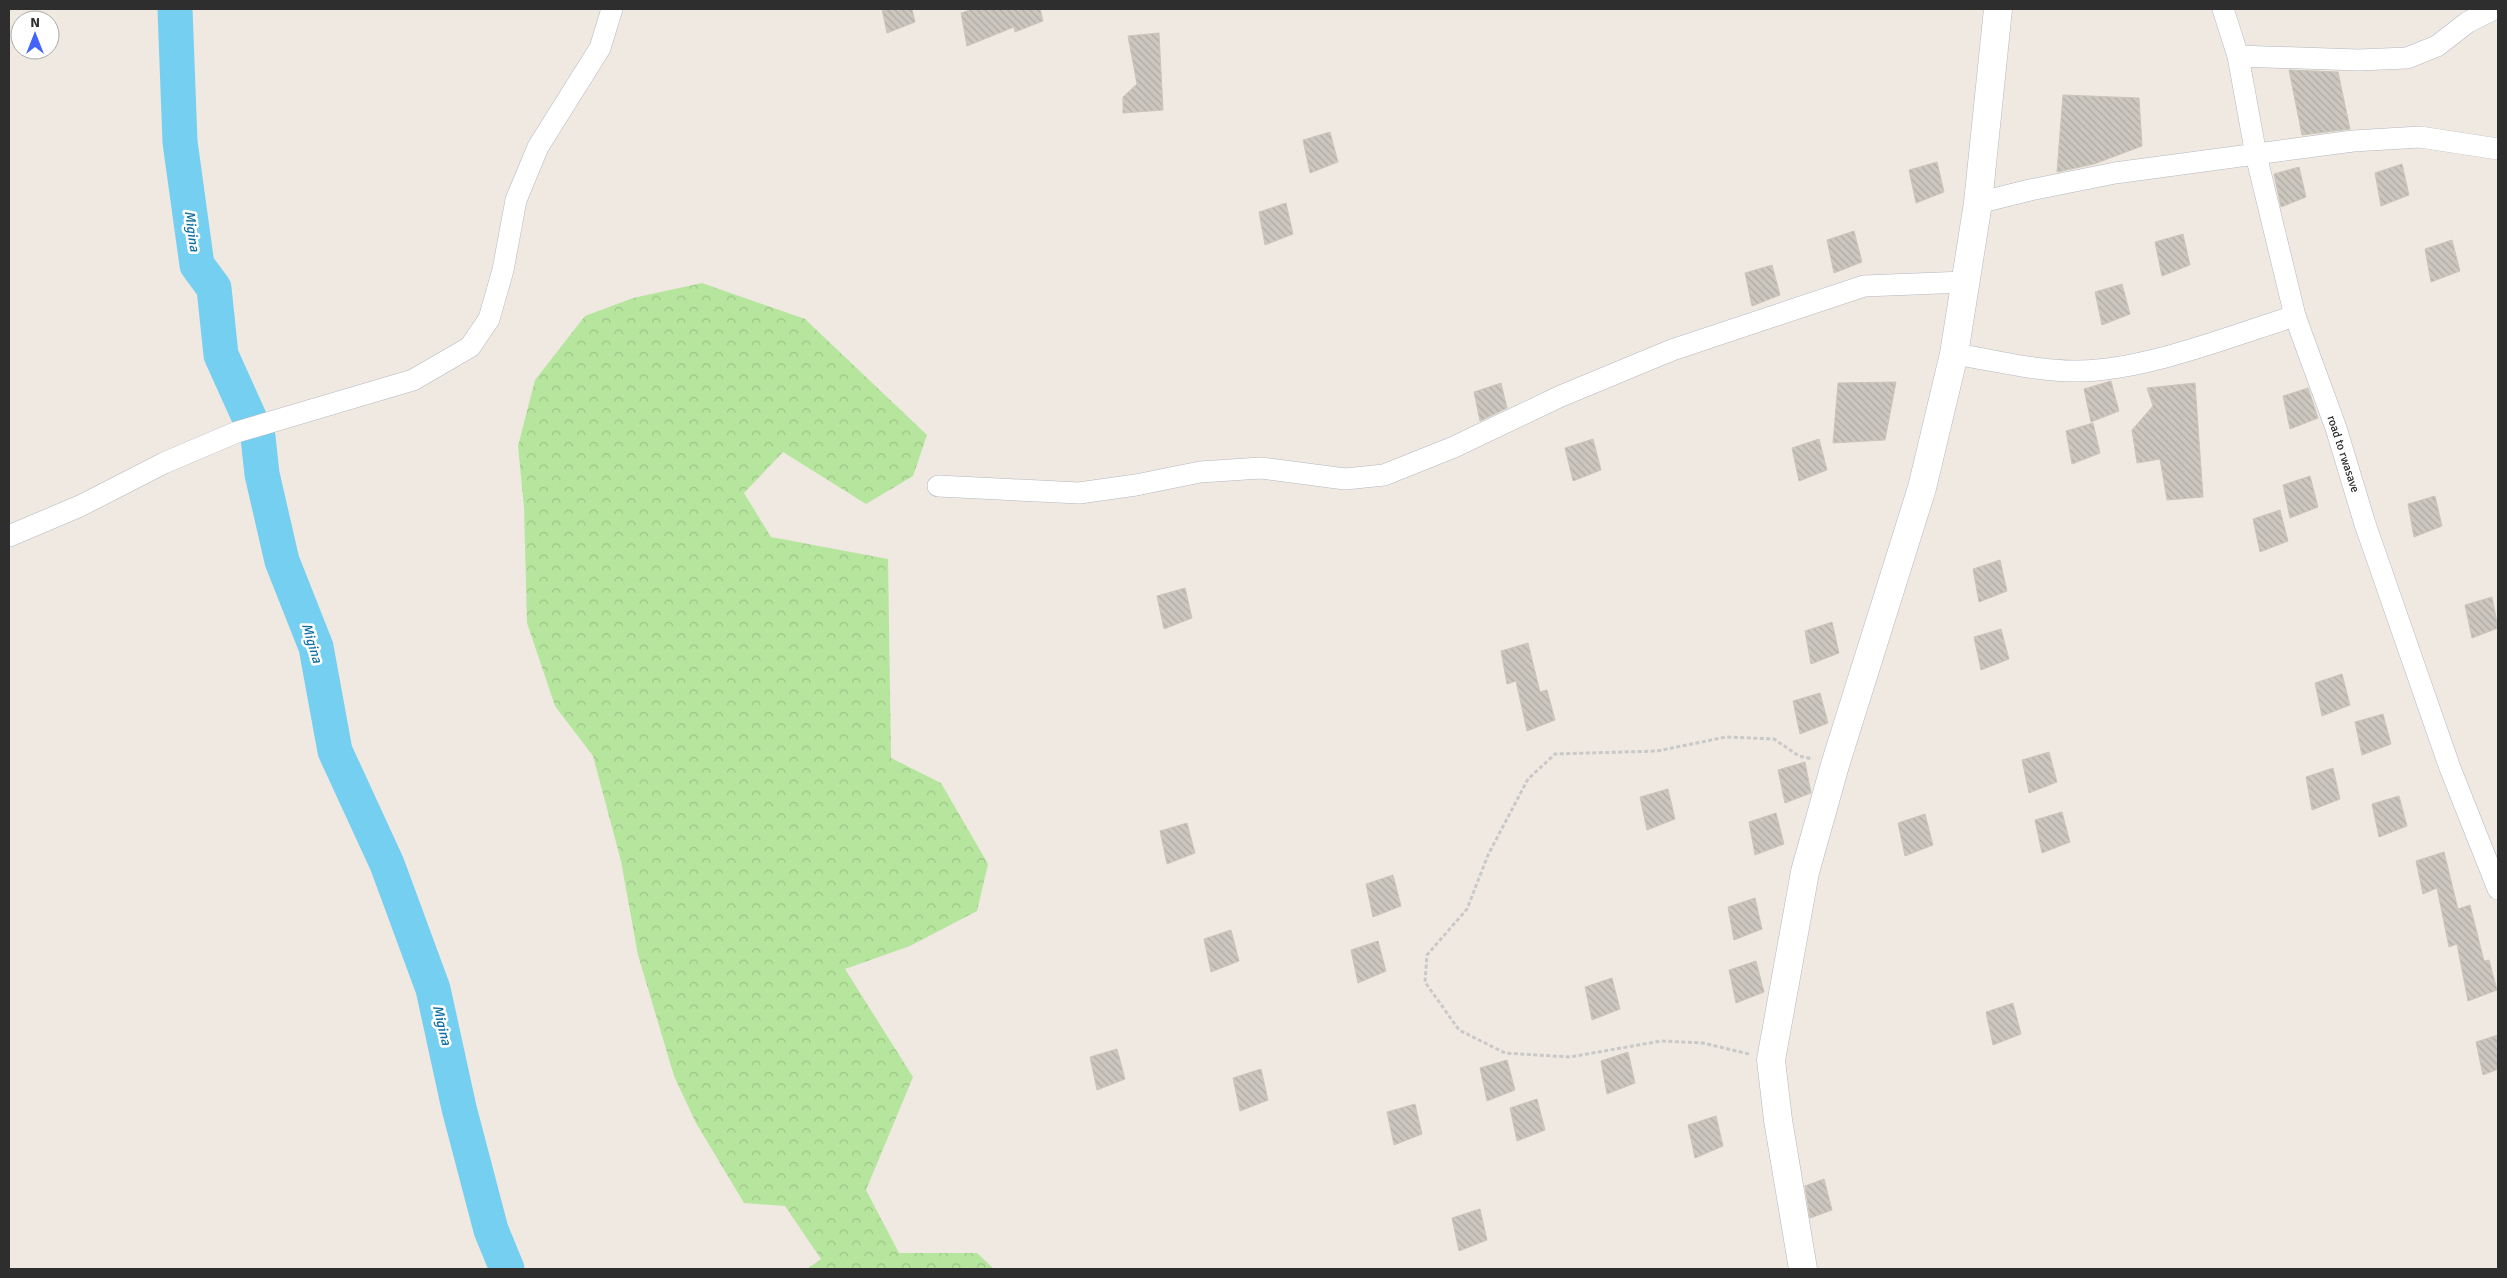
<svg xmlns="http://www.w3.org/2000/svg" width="2507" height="1278" font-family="Signika,sans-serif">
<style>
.forest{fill:url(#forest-crowns)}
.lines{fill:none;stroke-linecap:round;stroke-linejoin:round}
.river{stroke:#75cff0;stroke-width:35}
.building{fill:url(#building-back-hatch);stroke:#cbc5ba}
.street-casing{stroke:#b4b7c1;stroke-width:22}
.secondary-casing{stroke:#b4b7c1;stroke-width:29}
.path{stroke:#c9c9c9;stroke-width:3;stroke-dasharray:4 2.5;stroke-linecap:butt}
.street{stroke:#fff;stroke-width:21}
.secondary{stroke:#fff;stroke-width:28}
.labels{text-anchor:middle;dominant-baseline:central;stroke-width:5;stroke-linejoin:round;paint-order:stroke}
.street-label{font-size:12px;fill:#2e2e2e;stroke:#fff}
.water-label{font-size:14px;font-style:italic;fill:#0d6fa3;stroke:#fff}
</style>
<defs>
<pattern id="forest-crowns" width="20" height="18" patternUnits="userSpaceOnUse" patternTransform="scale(1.25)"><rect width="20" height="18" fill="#b6e59e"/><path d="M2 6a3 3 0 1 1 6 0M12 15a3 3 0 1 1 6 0" fill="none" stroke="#9dc588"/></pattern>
<pattern id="building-back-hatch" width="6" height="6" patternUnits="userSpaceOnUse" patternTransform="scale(1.25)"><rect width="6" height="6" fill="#cbc7bf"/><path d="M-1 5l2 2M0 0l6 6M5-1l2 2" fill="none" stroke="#afaba4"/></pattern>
</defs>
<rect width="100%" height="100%" fill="#efe9e1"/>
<path class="forest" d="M702 283 805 319 927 435 913 476 866 504 783 452 744 493 771 537 888 559 891 758 941 783 988 864 977 911 910 946 845 969 913 1077 866 1190 899 1253H977L994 1269H807L821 1259 785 1206 744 1203 696 1123 674 1076 638 955 621 861 593 756 555 706 527 623 524 507 518 446 535 380 585 316 633 298Z"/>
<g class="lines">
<path class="river" d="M175 9 180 142 197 265 214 288 221 355 258 437 262 474 282 561 316 647 335 751 387 864 433 989 459 1108 491 1230 507 1269"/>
</g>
<g class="building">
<path d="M882 9H912L915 22 887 33Z"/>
<path d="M973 9H1040L1043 21 1015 32 1014 27 967 46 961 13Z"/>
<path d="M1159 33 1163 110 1123 113V97L1137 84 1128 36Z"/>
<path d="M2289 70 2338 72 2350 129 2302 135Z"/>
<path d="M2063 95 2139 98 2142 146 2094 164 2057 172Z"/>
<path d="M1330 132 1338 162 1310 173 1303 140Z"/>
<path d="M1937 162 1944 192 1916 203 1909 170Z"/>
<path d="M2402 164 2409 195 2381 206 2375 173Z"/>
<path d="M2299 167 2306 197 2281 207 2274 174Z"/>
<path d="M1286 203 1293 234 1265 245 1259 212Z"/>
<path d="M1854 231 1862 262 1834 273 1827 240Z"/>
<path d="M2183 234 2190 265 2162 276 2155 242Z"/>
<path d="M2452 240 2460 271 2431 282 2425 249Z"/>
<path d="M1772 265 1780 295 1752 306 1745 273Z"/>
<path d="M2122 284 2130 314 2102 325 2095 292Z"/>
<path d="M2111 381 2119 411 2091 422 2084 389Z"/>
<path d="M1896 382 1885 440 1833 443 1838 383Z"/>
<path d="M1501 383 1507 408 1480 421 1474 392Z"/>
<path d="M2195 383 2203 497 2167 500 2160 459 2137 463 2132 430 2153 406 2147 388Z"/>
<path d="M2308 388 2318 418 2290 429 2283 396Z"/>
<path d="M2093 423 2100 453 2072 464 2066 431Z"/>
<path d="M1593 439 1601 470 1573 481 1565 448Z"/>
<path d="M1819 439 1827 470 1799 481 1792 448Z"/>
<path d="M2310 476 2318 507 2290 518 2283 485Z"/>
<path d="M2435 496 2442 526 2414 537 2408 504Z"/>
<path d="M2280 510 2288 541 2260 552 2253 519Z"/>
<path d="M2000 560 2007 591 1979 602 1973 569Z"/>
<path d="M1185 588 1192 618 1164 629 1157 596Z"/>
<path d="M2492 597 2498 628 2472 638 2465 605Z"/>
<path d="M1832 622 1839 653 1811 664 1805 631Z"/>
<path d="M2001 629 2009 659 1981 670 1974 637Z"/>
<path d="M1528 643 1540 692 1547 690 1555 720 1527 731 1516 681 1507 684 1501 651Z"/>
<path d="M2342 674 2350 705 2322 716 2315 683Z"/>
<path d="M1820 693 1828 723 1800 734 1793 701Z"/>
<path d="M2383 714 2391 744 2362 755 2355 722Z"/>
<path d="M2049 752 2057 782 2029 793 2022 760Z"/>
<path d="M1805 762 1811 793 1785 803 1778 770Z"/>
<path d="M2333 768 2340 799 2312 810 2306 777Z"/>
<path d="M1668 789 1675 819 1647 830 1640 797Z"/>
<path d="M2399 796 2407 826 2379 837 2372 804Z"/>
<path d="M2062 812 2070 842 2042 853 2035 820Z"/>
<path d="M1776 813 1784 844 1755 855 1749 822Z"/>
<path d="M1925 814 1933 845 1905 856 1898 823Z"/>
<path d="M1187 823 1195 853 1167 864 1160 831Z"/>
<path d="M2444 852 2458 909 2470 905 2484 961 2489 960 2497 990 2468 1001 2457 944 2449 947 2437 888 2423 894 2416 861Z"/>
<path d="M1393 875 1401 906 1373 917 1366 884Z"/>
<path d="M1755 898 1762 929 1734 940 1728 907Z"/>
<path d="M1231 930 1239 961 1211 972 1204 939Z"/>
<path d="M1378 941 1386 971 1358 983 1351 950Z"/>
<path d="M1756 961 1764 992 1736 1003 1729 970Z"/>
<path d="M1612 978 1620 1009 1592 1020 1585 987Z"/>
<path d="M2013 1003 2021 1034 1993 1045 1986 1012Z"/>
<path d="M2498 1035V1069L2483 1075 2476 1042Z"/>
<path d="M1117 1049 1125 1079 1097 1090 1090 1057Z"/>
<path d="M1628 1052 1635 1083 1607 1094 1601 1061Z"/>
<path d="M1507 1060 1515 1090 1487 1101 1480 1068Z"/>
<path d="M1261 1069 1268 1100 1240 1111 1233 1078Z"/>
<path d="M1537 1099 1545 1130 1517 1141 1510 1108Z"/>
<path d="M1415 1104 1422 1134 1394 1145 1387 1112Z"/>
<path d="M1716 1116 1723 1146 1695 1158 1688 1125Z"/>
<path d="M1824 1179 1832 1210 1810 1218 1805 1186Z"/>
<path d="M1480 1209 1487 1240 1459 1251 1452 1218Z"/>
</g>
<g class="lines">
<defs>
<g id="street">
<path d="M2223 9 2238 56 2256 155 2295 316 2336 428 2365 524 2450 768 2498 889"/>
<path d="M2238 56 2358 60 2407 58 2437 46 2468 22 2494 9"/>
<path d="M1978 203 2030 190 2115 173 2353 141 2420 137 2498 149"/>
<path d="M1954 354C1995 360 2038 372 2079 371 2147 370 2230 336 2295 316"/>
<path d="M938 486 1079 493 1136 485 1200 472 1261 468 1345 479 1384 475 1454 447 1561 396 1672 350 1864 286 1965 282"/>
<path d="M9 536 80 506 164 463 237 432 413 380 470 347 489 319 503 270 516 200 538 147 600 48 612 9"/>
</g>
<path id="secondary" d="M1803 1269 1778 1120 1771 1060 1805 872 1835 765 1922 488 1954 354 1978 203 1998 9"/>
</defs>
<use href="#street" class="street-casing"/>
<use href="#secondary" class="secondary-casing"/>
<path class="path" d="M1749 1054 1703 1043 1661 1041 1570 1057 1505 1053 1459 1030 1425 982 1427 955 1467 909 1488 855 1528 779 1555 754 1657 751 1726 737 1774 739 1799 756 1813 759"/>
<use href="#street" class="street"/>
<use href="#secondary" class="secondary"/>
</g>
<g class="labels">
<g class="street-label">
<text transform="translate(2343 454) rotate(72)">road to rwasave</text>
</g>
<g class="water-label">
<text transform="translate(192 231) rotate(82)">Migina</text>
<text transform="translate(312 643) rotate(73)">Migina</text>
<text transform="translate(442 1025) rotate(76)">Migina</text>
</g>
</g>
<rect width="2507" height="1278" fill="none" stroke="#2e2e2e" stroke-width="20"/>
<g transform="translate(35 35)"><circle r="24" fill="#ffffff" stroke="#ababab"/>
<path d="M0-4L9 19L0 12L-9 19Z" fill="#4264fb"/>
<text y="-8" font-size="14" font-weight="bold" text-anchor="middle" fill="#2e2e2e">N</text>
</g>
</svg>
